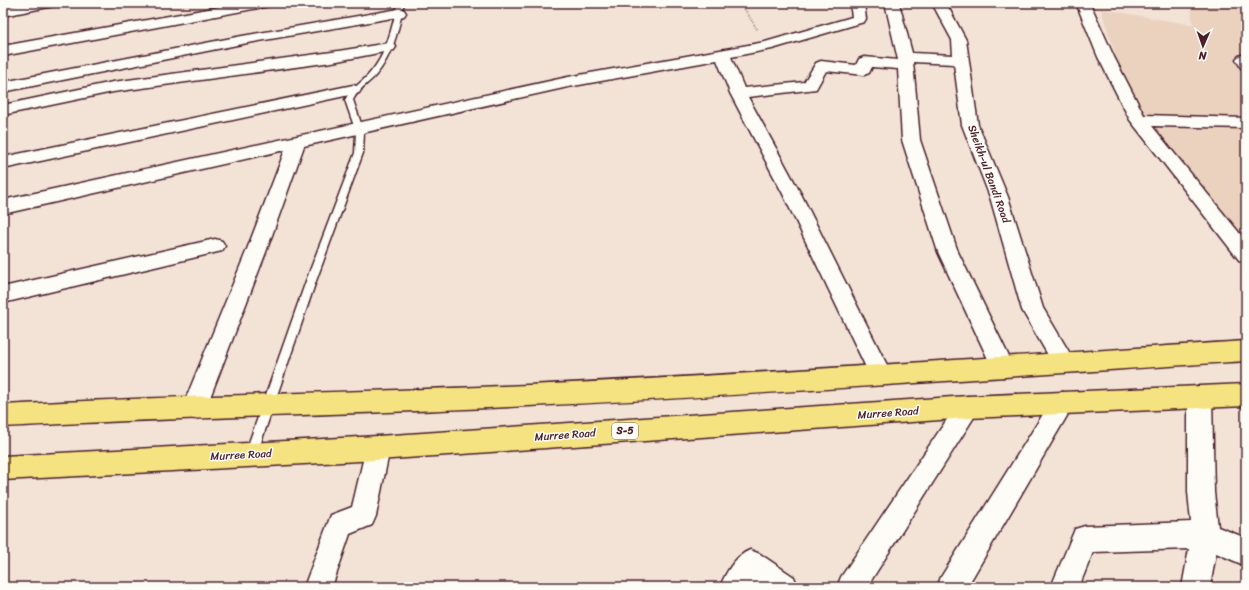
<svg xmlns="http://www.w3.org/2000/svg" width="1249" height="590" font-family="Sriracha,sans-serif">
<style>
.built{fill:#ead2bf}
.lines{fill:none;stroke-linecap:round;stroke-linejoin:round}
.lane-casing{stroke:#4a1f2b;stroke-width:3}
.street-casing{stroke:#4a1f2b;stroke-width:3}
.primary-casing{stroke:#4a1f2b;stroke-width:3}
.path{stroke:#4a1f2b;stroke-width:2;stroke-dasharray:0.5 2;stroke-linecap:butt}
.lane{fill:#fdfcf7;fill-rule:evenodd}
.street{fill:#fdfcf7;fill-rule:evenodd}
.primary{fill:#f5e382;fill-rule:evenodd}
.labels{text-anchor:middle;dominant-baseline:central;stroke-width:3;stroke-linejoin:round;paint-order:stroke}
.shield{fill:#fdfcf7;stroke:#806168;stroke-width:1}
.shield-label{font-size:10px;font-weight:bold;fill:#4a1f2b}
.street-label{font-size:11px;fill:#4a1f2b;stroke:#fdfcf7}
</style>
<rect width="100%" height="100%" fill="#f2e3d6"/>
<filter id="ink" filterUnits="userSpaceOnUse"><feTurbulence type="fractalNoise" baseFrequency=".025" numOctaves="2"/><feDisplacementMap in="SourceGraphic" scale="8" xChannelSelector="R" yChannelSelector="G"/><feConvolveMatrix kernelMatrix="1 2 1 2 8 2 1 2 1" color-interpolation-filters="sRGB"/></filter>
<g filter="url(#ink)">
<path class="built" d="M1190 3 1246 7V250L1134 114 1101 9 1193 25Z"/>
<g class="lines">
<defs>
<path id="lane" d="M398 3H404C399 28 393 55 376 75 368 84 358 89 353 100L364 132 363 153 316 281 257 454 255 458 251 460 247 458 245 454 306 281 355 153 356 132 345 100C351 88 362 83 370 73 387 54 392 27 398 3Z"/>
<g id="street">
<path d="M27 3H56L54 6 3 16V8Z"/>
<path d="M241 3H271L269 6 264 7 3 56V46Z"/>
<path d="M850 3H864L866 19 864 22 772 49 731 57 744 88 804 82 816 63 821 61 856 65 859 59 864 57 898 60 885 3H899L912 53 953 55 952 40 932 3H946L966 40 978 125 1008 197 1043 308 1075 362 1072 369 1064 372 1056 369 1022 310 990 197 962 125 954 64 913 62 920 140 958 252 1014 367 1011 374 1003 377 995 374 938 252 902 140 898 69 872 67 869 73 864 75 826 71 816 89 748 97 801 194 892 375 889 382 881 385 873 382 783 194 730 93 717 60 568 87 304 146 266 252 206 408 202 415 194 419 186 415 182 408 246 252 285 150 3 214V200L568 77 765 42 852 17Z"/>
<path d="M1076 3H1090L1114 57 1144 115 1246 118V128L1152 126 1246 241V263L1239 260 1130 120 1098 57Z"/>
<path d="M399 9 404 10 406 13 404 16 242 44 3 92V82L242 36Z"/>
<path d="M389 43 394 44 396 47 394 50 332 62 113 92 3 115V105L113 82 332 52Z"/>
<path d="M1244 54H1246V70L1241 68 1236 59 1239 56Z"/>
<path d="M353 85 359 87 361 90 359 93 3 169V157Z"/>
<path d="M215 239 222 241 225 246 222 251 3 303V287Z"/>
<path d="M1200 387 1208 390 1212 397 1214 492 1218 527 1246 538V566L1216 553 1210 587H1182L1189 549 1093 552 1079 587H1051L1075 529 1085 526 1191 522 1188 492V397L1192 390Z"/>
<path d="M1063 392 1071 395 1075 402 1071 409 967 587H937L941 577 1055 395Z"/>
<path d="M968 396 976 400 980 407 976 414 867 587H837L841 577 960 400Z"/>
<path d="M378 437 387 440 390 448 376 516 372 525 350 534 332 587H304L331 515 352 507 366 448 369 440Z"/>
<path d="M750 550 760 554 794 577 798 587H760L754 583 751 587H720C726 572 735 556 750 550Z"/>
</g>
<g id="primary">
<path d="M1246 341V361C1007 376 768 395 528 406 353 415 178 417 3 427V405C178 395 353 393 528 385 768 374 1007 356 1246 341Z"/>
<path d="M1246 384V406L968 418 378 460 3 480V456L378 436 968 396Z"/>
</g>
</defs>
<use href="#lane" class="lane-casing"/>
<use href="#street" class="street-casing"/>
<use href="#primary" class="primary-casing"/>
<path class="path" d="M743 3 742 5 757 29"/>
<use href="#lane" class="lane"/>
<use href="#street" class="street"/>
<use href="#primary" class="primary"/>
</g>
</g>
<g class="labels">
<rect class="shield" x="612" y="423" width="26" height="16" rx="3"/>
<g class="shield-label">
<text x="625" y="431">S-5</text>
</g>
<g class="street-label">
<text transform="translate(989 174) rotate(70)">Sheikh-ul Bandi Road</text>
<text transform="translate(888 413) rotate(-4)">Murree Road</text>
<text transform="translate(565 435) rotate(-4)">Murree Road</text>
<text transform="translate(241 455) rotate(-3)">Murree Road</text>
</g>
</g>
<rect width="1249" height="590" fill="none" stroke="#fdfcf7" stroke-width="16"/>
<rect x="8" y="8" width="1233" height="574" fill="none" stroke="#4a1f2b" stroke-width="1.5" filter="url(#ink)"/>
<g transform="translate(1203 46) rotate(182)" stroke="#fdfcf7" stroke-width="3" paint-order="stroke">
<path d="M0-3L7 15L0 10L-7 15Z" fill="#4a1f2b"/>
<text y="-6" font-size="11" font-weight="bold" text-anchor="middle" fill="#4a1f2b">N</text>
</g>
</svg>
